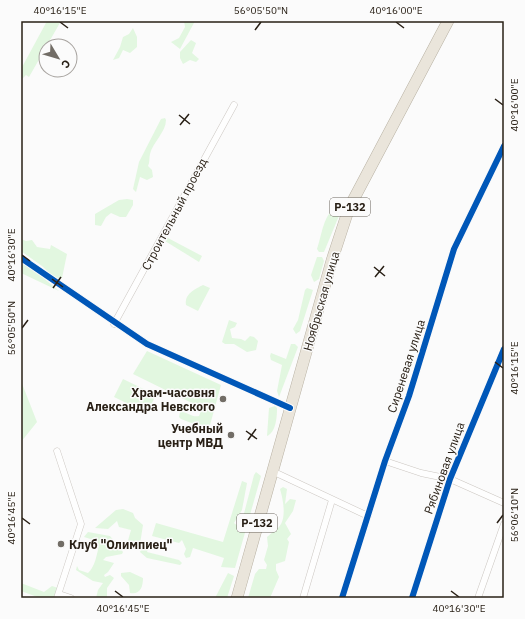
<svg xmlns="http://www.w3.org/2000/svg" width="525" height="619" font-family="'IBM Plex Sans',sans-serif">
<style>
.green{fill:#e2f7e0}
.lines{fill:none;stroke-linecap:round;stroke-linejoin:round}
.minor-casing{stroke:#ccc7c2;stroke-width:7}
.trunk-casing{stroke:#b8b1a3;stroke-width:12}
.minor{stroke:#fefefe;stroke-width:6}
.trunk{stroke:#eae5db;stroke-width:11}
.cycleway-casing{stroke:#fbfbfb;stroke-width:8}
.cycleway{stroke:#0057b8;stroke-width:6}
.ticks{fill:none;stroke:#292016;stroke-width:1.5}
.poi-dot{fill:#726d66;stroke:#fbfbfb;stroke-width:1.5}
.labels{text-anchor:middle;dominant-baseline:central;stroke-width:3;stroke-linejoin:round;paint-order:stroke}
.shield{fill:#fbfbfb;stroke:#68625b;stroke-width:1}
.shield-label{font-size:11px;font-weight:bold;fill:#292016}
.street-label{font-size:12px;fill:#292016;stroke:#fbfbfb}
.poi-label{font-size:12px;font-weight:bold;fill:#292016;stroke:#fbfbfb;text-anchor:end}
.neatline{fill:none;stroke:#292016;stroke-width:1.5}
.ticks-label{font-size:10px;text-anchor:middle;fill:#292016}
</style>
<rect width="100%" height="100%" fill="#fbfbfb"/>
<g class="green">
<path d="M47 21H61L29 77 26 75 21 80V69Z"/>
<path d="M184 21H195L180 49 171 42 179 38 185 27Z"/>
<path d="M133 28 137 37V47L130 53 123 50 119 58 113 60 120 47 123 37 129 34Z"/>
<path d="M191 40 196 43 192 53 199 59 196 62 190 60 183 64 180 58V52Z"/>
<path d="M165 118 166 120C166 132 153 142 150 154 149 158 150 162 148 166L152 170 153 177 147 180 140 177 136 192 133 189 139 162 161 119Z"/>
<path d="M127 199 133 200V205L126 217H120L111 213 106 217 101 226 95 225V214L119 200Z"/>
<path d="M337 207 341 211 324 252H319L317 249C322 235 323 214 337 207Z"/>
<path d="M166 237 202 256 199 262 165 241Z"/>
<path d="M21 239 26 241 32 240 37 247 50 249 51 245 67 254 62 278C51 279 49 272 42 266 35 261 28 256 21 251Z"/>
<path d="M317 257H322L324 261 319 279 314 282 311 275Z"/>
<path d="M21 264 28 265 59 291 21 273Z"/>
<path d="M203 285 210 288 198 311 186 305C184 294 195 289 203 285Z"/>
<path d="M307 288 313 290 300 331 296 334 293 329 298 320 305 290Z"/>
<path d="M229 320 237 323 235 327 230 329 232 338 241 339 245 341 250 336 254 337 258 341 256 350 247 352 234 344H225L222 342Z"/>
<path d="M291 344H295L298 347 279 397 277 391 282 365 271 360 270 356 271 353 286 359Z"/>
<path d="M147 351 221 385 210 425 207 429 181 419 179 417 180 412C187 411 192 418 199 416L202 408 133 374Z"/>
<path d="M123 379 156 395 147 413 114 397Z"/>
<path d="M21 381 37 422 21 442Z"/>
<path d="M275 406 277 408C277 417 276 432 267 436L269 408Z"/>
<path d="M256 472 261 476 235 568 221 567 224 558 193 548 190 557 186 558 184 554 186 549 182 540 179 543 152 536 156 523 223 542 242 481 247 483 242 510 234 523 238 526 242 521 254 475Z"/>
<path d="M283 487 287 489 285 504 290 499 296 500 293 511 285 523 291 534 287 539 289 542 285 561 276 564V570L279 577 270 598H248L255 574 259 569H266L267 565 264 560 268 546 267 537C271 533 276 530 279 527 287 518 283 499 280 489Z"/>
<path d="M123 509 133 513 135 518 143 525 140 544 148 549 147 552 179 560 182 563 180 565 147 558 140 552 142 548 127 544 131 530 119 527 117 521 108 529 95 528 116 510Z"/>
<path d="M88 532 110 536 123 552 122 554 106 557 103 560 114 563 108 572 104 575 105 577 110 575 114 578 107 588V597L109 598H96L98 590 103 583 93 581 76 570 77 566 79 570 88 573C95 567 97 554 99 545L97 541 84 537Z"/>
<path d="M130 572 143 578C143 587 140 595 130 593L129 585 121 576V573Z"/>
<path d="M228 573 234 576 227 598H215Z"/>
<path d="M21 583 44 592 52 586 58 588 55 598H40L21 591Z"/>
</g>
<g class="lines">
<defs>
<g id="minor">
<path d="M21 258 147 344 290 408"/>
<path d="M114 324 234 105"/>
<path d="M57 451 81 524 57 598"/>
<path d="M385 461 421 473 450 479 504 503"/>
<path d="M272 471 368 516"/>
<path d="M59 594 71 598"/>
<path d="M303 598 332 500"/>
<path d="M342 598 385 461 409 396 454 249 504 146"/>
<path d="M412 598 450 479 504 349"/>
<path d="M478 598 504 524"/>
</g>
<path id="trunk" d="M237 598 332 260 349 208 448 21"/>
</defs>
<use href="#minor" class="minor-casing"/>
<use href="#trunk" class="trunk-casing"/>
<use href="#minor" class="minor"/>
<use href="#trunk" class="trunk"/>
<defs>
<g id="cycleway">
<path d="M21 258 147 344 290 408"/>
<path d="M342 598 385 461 409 396 454 249 504 146"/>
<path d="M412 598 450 479 504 349"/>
</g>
</defs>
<use href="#cycleway" class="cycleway-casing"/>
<use href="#cycleway" class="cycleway"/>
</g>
<path class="ticks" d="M60 22 68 28M396 22 404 28M255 30 261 22M495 99 503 105M179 115 190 124M180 125 189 114M22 255 30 261M374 267 385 276M375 277 384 266M52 279 63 287M53 288 61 277M22 328 28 320M495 362 503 368M246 431 257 439M248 440 256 429M22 518 30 524M497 523 503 515M115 591 123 597M451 591 459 597"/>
<g class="poi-dot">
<circle cx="223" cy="399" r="4"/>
<circle cx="231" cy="435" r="4"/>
<circle cx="61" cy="544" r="4"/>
</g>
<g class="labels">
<g class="shield">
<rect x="330" y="198" width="40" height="18" rx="3"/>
<rect x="237" y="514" width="40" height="18" rx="3"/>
</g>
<g class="shield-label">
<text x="350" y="207">Р-132</text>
<text x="257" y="523">Р-132</text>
</g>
<g class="street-label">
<text transform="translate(174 214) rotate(-62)">Строительный проезд</text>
<text transform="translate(321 301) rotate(-74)">Ноябрьская улица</text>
<text transform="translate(406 366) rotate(-72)">Сиреневая улица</text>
<text transform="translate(444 468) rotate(-70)">Рябиновая улица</text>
</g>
<g class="poi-label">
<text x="215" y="392">Храм-часовня<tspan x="215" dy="14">Александра Невского</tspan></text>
<text x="223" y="428">Учебный<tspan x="223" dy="14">центр МВД</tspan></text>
<text x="69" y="544" text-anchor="start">Клуб "Олимпиец"</text>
</g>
</g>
<rect width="525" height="619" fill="none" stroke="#fbfbfb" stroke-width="44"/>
<g transform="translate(58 58) rotate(128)"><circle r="19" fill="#fbfbfb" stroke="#a7a39f"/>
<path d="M0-3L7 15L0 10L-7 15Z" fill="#726d66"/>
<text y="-6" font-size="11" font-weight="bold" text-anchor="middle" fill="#292016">С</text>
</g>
<rect x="22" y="22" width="481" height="575" class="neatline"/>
<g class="ticks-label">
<text x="60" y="14">40°16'15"E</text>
<text x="261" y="14">56°05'50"N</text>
<text x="396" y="14">40°16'00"E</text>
<text transform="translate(514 105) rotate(-90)" y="4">40°16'00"E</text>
<text transform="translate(11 255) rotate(-90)" y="4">40°16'30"E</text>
<text transform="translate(11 328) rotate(-90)" y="4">56°05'50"N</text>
<text transform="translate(514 368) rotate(-90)" y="4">40°16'15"E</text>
<text transform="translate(514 515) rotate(-90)" y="4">56°06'10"N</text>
<text transform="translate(11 518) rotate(-90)" y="4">40°16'45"E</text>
<text x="123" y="612">40°16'45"E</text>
<text x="459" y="612">40°16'30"E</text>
</g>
</svg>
